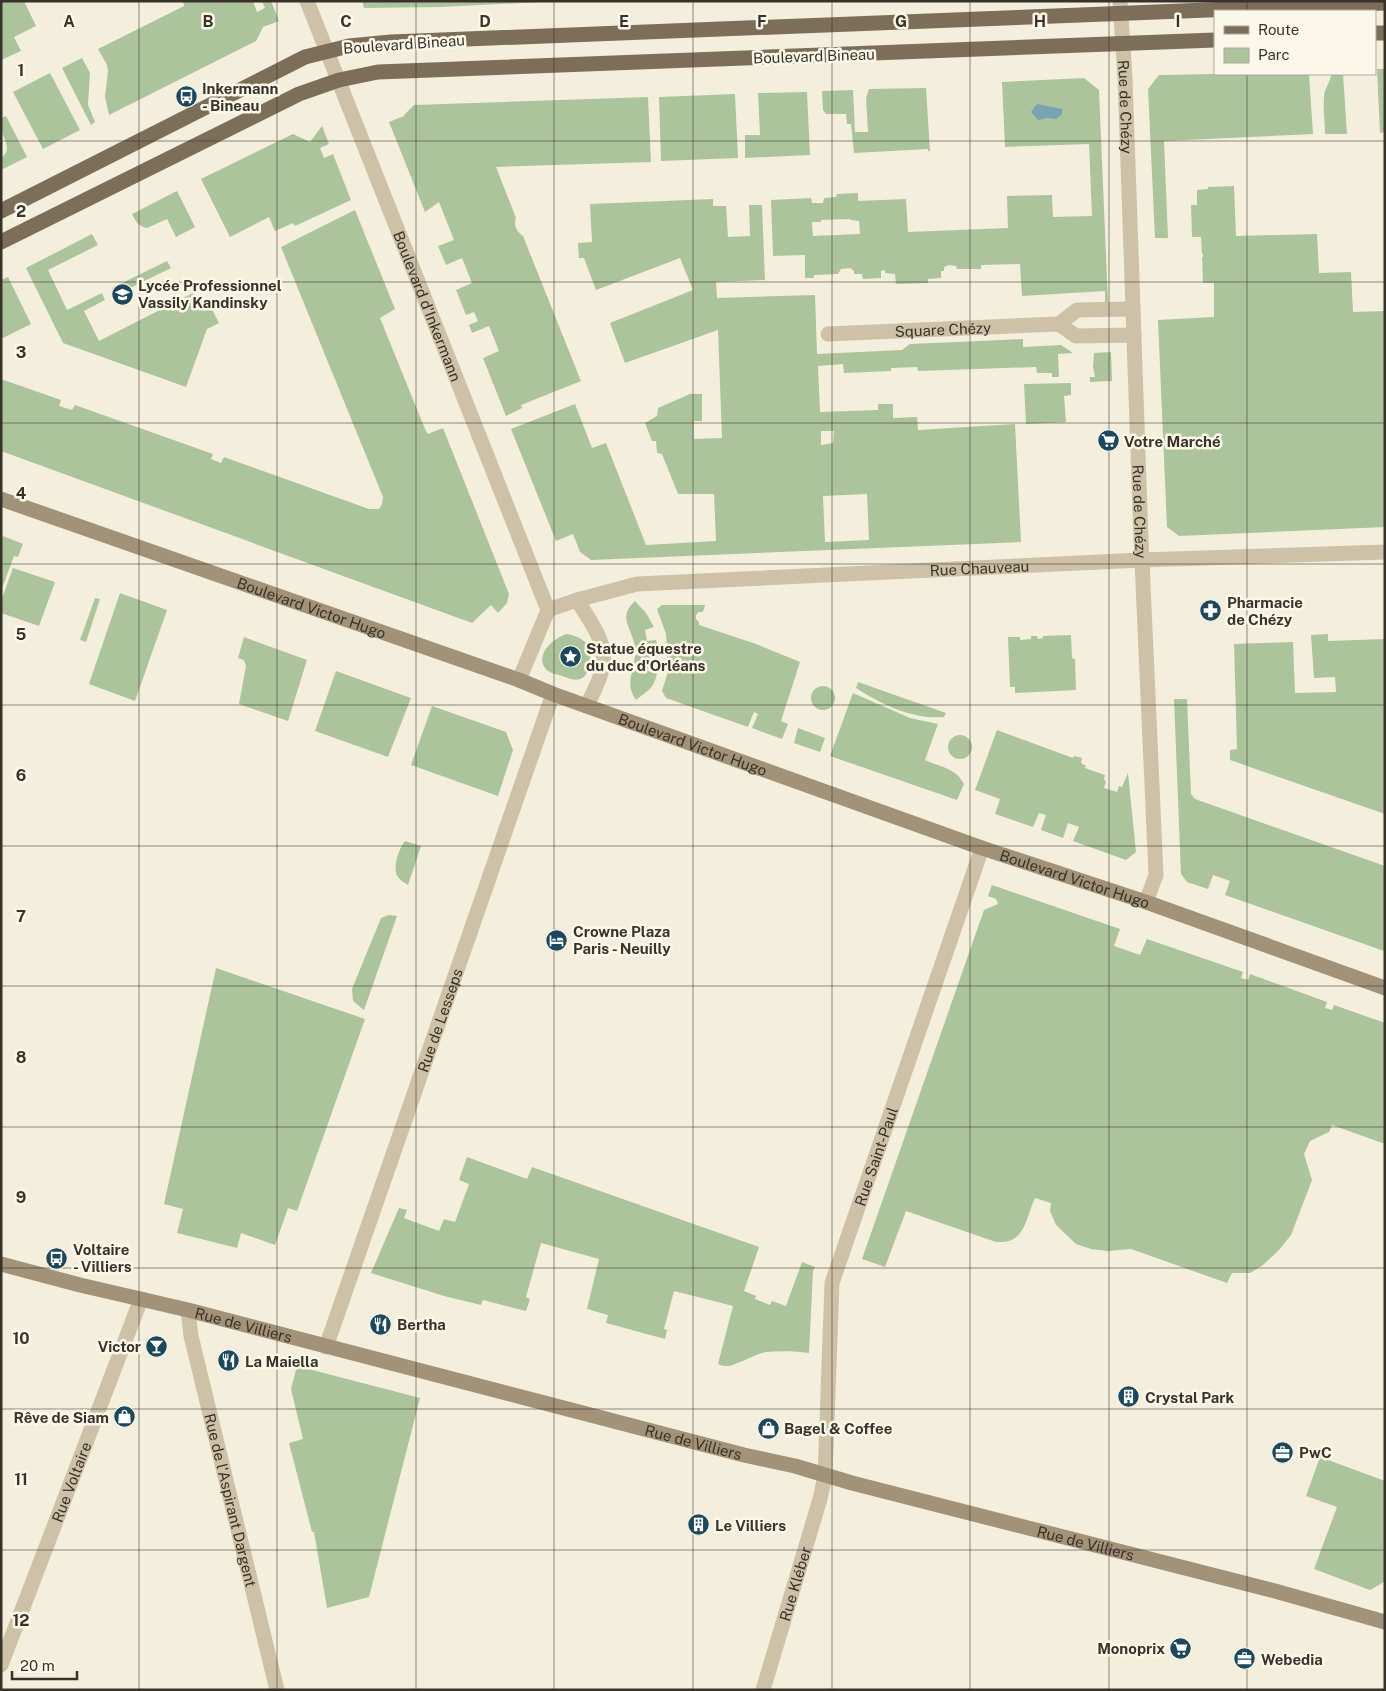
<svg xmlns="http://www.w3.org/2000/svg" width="1386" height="1691" font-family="'Public Sans',sans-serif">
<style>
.green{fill:#acc49b;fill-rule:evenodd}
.water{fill:#79a2b3}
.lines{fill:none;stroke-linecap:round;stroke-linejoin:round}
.street{stroke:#cdc2a7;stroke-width:15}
.secondary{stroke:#a19278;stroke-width:15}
.primary{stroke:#7c6e58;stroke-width:15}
.grid{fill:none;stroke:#393228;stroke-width:1;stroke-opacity:0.55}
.labels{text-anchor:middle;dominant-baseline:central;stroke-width:5;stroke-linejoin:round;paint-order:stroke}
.street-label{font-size:15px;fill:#393228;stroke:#fbf8e9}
.poi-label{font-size:15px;font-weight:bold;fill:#393228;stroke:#fbf8e9;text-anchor:start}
.grid-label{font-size:16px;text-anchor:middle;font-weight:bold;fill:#393228;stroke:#fbf8e9;stroke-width:5;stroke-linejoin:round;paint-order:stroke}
</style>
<rect width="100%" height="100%" fill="#f4efdc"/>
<g class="green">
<path d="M1 1H24L36 26 14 37 21 51 1 60Z"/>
<path d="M183 1H253L257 12 265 8 262 1H271L279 21 263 27 256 41 109 115 105 97 108 71 107 65 98 49 184 6Z"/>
<path d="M362 1H561L441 7 364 8Z"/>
<path d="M82 58 90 73 88 105 95 122 91 125 62 68Z"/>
<path d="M1377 69H1385V132L1380 133Z"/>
<path d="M50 73 80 130 43 149 13 92Z"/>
<path d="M1215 74H1309L1313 134 1164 141 1168 238H1155L1148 89 1159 75Z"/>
<path d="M1331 74H1343L1347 134H1325C1325 122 1323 109 1324 97 1324 88 1331 82 1331 74Z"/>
<path d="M1084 78 1099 90 1108 303H1105V291L1022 296 1020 264 981 265V269H957L956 266 949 265 944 267V271H941V278L928 279V283L896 284 895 274 885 273V270L881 271V278L863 279 862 274H854V271L850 268 841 269 838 274 814 275V278H805V255L773 256 771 200 811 198 812 203H823L824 198 836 197 837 194 858 193V201L906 199 908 232 1008 228 1007 196 1052 195 1053 217 1092 216 1089 144 1005 147 1002 82ZM850 219 851 220 859 221 860 234 813 236 812 222H821V220Z"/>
<path d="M926 88 930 151H928V149L854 153 851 124H847L846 114H826L823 110 822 91 853 90 855 132H868L866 98 869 89Z"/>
<path d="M807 92 810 155 745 158V135H760L758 93Z"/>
<path d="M735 94 738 158 661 161 659 97Z"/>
<path d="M648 97 651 162 496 167 516 218C513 226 517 231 523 236L581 381 521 405 522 408 506 416 483 358 499 351 489 326 472 333 469 325 478 321 474 312 466 315 456 290 472 283 462 258 446 265 438 246 454 240 439 202 425 212 389 122 404 116V115L414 105Z"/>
<path d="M6 116 27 157 1 170V158C12 150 5 142 2 131 1 127 1 123 1 118Z"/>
<path d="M322 126 329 144 320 148 324 158 333 154 351 200 295 226 293 223 275 231 269 217 230 237 201 179 293 134 310 142Z"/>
<path d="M1234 186 1236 236 1317 234 1319 273 1351 272 1353 312 1385 311V527L1179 536 1167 527 1158 320 1214 317V283H1203L1202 257H1203V254H1202L1201 237H1192L1191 205H1197V190L1208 189V187Z"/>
<path d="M177 191 195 227 176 237 167 219 147 228C138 226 136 222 132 214Z"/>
<path d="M713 199V206H726L728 237 750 236 749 205H762L765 280 716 282 717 298 815 295 817 354 902 350 910 344 1023 339V347L1061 345 1073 353 1058 354 1059 377H1052V373H1037L1036 367 918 371 917 367 891 368V371L844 373 843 364 818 366 820 412 878 410V404H893V418L917 417 918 430 1015 424 1021 542 591 560 580 552 573 534 556 541 511 429 575 404 592 448 606 443 646 545 716 541 714 494H678L662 454 657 453 656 441H652L645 423 657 416 658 408 690 394H702V421H694V439L722 438 718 330 625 363 610 323 693 290 680 258 596 290 584 258H579L578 243 592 242 590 204ZM821 431H834L833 443 821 445ZM867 494 869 540 825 542 823 496Z"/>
<path d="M355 210 395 309 380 318 425 429 428 434 443 428 509 594 507 603 498 613 491 605 472 623 1 451V379L61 400 59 406 72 410 75 405 213 454 211 459 221 463 224 457 369 509H379L382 504 383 497 281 247Z"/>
<path d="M92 234 98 245 48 270 67 310 102 293 105 300 84 311 99 341 193 293 199 304 207 300 219 323 207 329 186 387 63 343 26 268Z"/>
<path d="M167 261 171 268 116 295 112 288Z"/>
<path d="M8 277 31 324 1 339V280Z"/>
<path d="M1111 352 1112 381 1090 382V377H1095L1093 367 1094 353Z"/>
<path d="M1071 383V395L1064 396 1066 422 1026 424 1024 384Z"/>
<path d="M3 536 23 544 18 557 14 556 1 591V541Z"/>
<path d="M13 568 55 582 39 626 1 613V601Z"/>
<path d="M120 593 167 610 135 701 89 684Z"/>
<path d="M95 598 100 599 86 642 80 640Z"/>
<path d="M635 601 646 613 654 627 645 630 647 641 656 640 658 648H636L635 647C632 628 617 617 635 601Z"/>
<path d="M662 605H705L703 612H699L696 615V619L699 622V625L756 644 800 662 781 721 788 724 782 739 752 728 758 714 754 712 748 727 666 698 662 691 668 672 667 652 682 651 681 645 667 647 666 634 657 609Z"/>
<path d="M567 634C587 638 596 649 588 670 583 685 570 679 559 675 554 674 548 672 545 668 535 653 555 637 567 634Z"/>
<path d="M1328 634V641L1385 639V814L1230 760V750L1237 749 1234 644 1293 642 1295 693 1336 692 1335 677 1314 678 1311 635Z"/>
<path d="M1071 635 1072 658 1075 659 1076 690 1015 693V687H1010L1008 637H1020V640L1031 639V636H1037L1038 639 1043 638V636Z"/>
<path d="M244 637 307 660 288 721 239 704 246 666 244 660 238 658Z"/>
<path d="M639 653H657L658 658H649L648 671 657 673C654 688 649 690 636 700 625 684 633 674 635 656Z"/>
<path d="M336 671 411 698 388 757 315 731Z"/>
<path d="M858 682 946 713 944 717C913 720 881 704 856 688Z"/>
<circle cx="823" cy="698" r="12"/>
<path d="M853 693 910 718 938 724 925 760C940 767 956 768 964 784L957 800 830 756Z"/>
<path d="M1174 699H1187L1191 794 1195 799 1385 866 1384 951 1225 895 1230 881 1213 875 1208 889 1187 882 1181 874Z"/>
<path d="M432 706 506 732 513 750 498 796 411 765Z"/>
<path d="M798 728 825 738 820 752 794 743Z"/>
<path d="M997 730 1073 758 1074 756 1082 758 1081 763 1086 766 1085 768 1105 775 1104 780 1106 781 1104 788 1117 792 1119 786 1122 787 1128 773 1136 852 1126 860 1073 841 1079 827 1068 823 1063 838 1041 830 1046 815 1039 813 1033 827 995 814 1000 799 975 790Z"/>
<circle cx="960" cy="747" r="12"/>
<path d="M405 841 421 846 408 885C405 883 400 880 398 877 392 868 399 848 405 841Z"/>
<path d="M992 885 1120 929 1114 946 1140 955 1147 939 1243 972 1241 978 1248 980 1250 974 1327 1002 1325 1008 1332 1010 1334 1005 1385 1023V1144L1332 1125 1329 1132 1310 1141 1304 1154 1312 1180 1291 1235 1279 1250 1263 1265 1250 1273H1232L1227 1283 1131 1249 1108 1251 1091 1249 1076 1244 1056 1225 1050 1211 1051 1203 1035 1198C1025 1219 1026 1244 996 1242L906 1211 885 1267 862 1259 984 910 998 904 996 899 988 896Z"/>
<path d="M389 915 397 916 364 1010 353 1001 352 989 381 918Z"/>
<path d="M216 968 365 1019 297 1211 288 1208 275 1245 241 1233 237 1248 177 1233 183 1209 164 1204Z"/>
<path d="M467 1157 527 1179 532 1167 759 1247 744 1291 756 1296 755 1299 770 1305 772 1301 786 1306 802 1262 815 1267 813 1271 809 1353C795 1351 780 1351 766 1352 754 1354 734 1367 725 1366 723 1366 720 1365 718 1364L733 1306 674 1291 664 1329 667 1330 665 1339 606 1323 608 1315 587 1309 599 1259 541 1243 526 1297 530 1299 526 1311 483 1300 481 1305 444 1296 371 1273 399 1208 407 1210 404 1218 439 1231 444 1219 455 1222 469 1184 459 1180Z"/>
<path d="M297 1366 420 1398 369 1597 327 1608 314 1532H312L289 1443 303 1439 291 1389Z"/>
<path d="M1320 1457 1385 1481V1580L1384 1582 1370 1590 1314 1569 1337 1507 1306 1496Z"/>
</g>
<path class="water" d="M1037 104 1062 109V114L1056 119 1047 118 1038 120 1031 112Z"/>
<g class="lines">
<g class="street">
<path id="s1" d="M307 1 548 610"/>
<path id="s2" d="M1120 1 1125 78 1141 539 1156 875 1146 902"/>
<path d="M1059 324 1077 310 1133 309"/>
<path d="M1059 324 1076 336 1134 335"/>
<path id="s3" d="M828 334 1059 324"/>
<path id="s4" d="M577 600 637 584 1142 560 1385 552"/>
<path d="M548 610 577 600C589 620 607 641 603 665 602 677 592 694 587 706"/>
<path d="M519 680 548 610"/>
<path id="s5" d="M188 1310 191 1336 277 1690"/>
<path id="s6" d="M326 1347 553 694"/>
<path id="s7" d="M1 1665 141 1299"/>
<path id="s8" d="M763 1690 820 1499 825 1476 832 1283 982 848"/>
</g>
<g class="secondary">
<path id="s9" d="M1 499 519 680 553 694 982 848 1146 902 1385 988"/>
<path id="s10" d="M1 1264 80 1285 188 1310 744 1455 795 1466 852 1483 1275 1591 1385 1622"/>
</g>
<g class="primary">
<path d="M1375 33H1385"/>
<path d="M1 211 305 57 349 46 391 42 1385 3"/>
<path d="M1 242 299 94 339 80 378 72 1215 40"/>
</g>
</g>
<path class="grid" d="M139 1V1690M277 1V1690M416 1V1690M554 1V1690M693 1V1690M832 1V1690M970 1V1690M1109 1V1690M1247 1V11M1247 74V1690M1 141H1385M1 282H1385M1 423H1385M1 564H1385M1 705H1385M1 846H1385M1 986H1385M1 1127H1385M1 1268H1385M1 1409H1385M1 1550H1385"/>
<defs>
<symbol id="bus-disc" viewBox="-11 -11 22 22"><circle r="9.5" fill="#1a485e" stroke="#fbf8e9"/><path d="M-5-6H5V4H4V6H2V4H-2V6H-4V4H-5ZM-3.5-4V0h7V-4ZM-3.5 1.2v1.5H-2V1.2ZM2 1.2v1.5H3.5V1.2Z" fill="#fff"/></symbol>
<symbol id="school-disc" viewBox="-11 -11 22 22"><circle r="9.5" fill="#1a485e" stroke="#fbf8e9"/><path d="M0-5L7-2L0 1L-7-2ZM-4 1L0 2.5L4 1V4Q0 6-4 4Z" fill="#fff"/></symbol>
<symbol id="supermarket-disc" viewBox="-11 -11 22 22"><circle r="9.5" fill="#1a485e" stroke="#fbf8e9"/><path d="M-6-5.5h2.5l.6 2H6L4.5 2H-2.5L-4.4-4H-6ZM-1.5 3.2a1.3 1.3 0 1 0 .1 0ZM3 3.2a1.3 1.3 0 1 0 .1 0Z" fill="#fff"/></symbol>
<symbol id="pharmacy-disc" viewBox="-11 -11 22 22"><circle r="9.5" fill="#1a485e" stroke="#fbf8e9"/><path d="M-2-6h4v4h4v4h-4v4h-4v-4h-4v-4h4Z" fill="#fff"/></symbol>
<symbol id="sight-disc" viewBox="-11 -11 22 22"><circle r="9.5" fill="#1a485e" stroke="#fbf8e9"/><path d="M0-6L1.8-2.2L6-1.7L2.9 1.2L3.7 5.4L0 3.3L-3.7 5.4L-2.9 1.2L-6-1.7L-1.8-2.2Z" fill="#fff"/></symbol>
<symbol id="hotel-disc" viewBox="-11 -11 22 22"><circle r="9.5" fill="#1a485e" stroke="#fbf8e9"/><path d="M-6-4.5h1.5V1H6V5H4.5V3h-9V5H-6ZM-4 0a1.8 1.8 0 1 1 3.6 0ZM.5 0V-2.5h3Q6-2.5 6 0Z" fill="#fff"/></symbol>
<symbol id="restaurant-disc" viewBox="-11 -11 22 22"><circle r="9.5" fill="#1a485e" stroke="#fbf8e9"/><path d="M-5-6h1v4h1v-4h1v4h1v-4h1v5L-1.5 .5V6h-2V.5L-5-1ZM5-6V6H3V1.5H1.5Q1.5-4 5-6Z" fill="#fff"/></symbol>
<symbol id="bar-disc" viewBox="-11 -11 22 22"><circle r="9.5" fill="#1a485e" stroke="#fbf8e9"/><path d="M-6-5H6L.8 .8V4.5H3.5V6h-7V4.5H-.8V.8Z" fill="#fff"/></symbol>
<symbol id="building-disc" viewBox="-11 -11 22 22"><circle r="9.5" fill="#1a485e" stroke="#fbf8e9"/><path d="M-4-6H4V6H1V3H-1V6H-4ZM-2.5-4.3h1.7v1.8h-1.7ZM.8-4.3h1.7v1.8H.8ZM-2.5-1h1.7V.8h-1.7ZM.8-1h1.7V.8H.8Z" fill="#fff"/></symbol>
<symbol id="shop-disc" viewBox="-11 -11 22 22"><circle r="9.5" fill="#1a485e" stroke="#fbf8e9"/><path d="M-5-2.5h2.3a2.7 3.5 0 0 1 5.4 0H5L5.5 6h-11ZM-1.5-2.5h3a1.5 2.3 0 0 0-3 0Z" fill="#fff"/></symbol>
<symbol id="office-disc" viewBox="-11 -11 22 22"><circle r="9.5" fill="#1a485e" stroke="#fbf8e9"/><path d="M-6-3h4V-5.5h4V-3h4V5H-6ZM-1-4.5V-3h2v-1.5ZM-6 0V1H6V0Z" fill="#fff"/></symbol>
</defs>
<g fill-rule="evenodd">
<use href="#bus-disc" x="174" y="84" width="25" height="25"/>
<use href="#school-disc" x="110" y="282" width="25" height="25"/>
<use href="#supermarket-disc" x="1096" y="428" width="25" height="25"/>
<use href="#pharmacy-disc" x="1198" y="598" width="25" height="25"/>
<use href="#sight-disc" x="558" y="644" width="25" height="25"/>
<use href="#hotel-disc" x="544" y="928" width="25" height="25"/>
<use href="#bus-disc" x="44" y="1246" width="25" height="25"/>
<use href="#restaurant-disc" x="368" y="1312" width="25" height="25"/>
<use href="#bar-disc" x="144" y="1334" width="25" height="25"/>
<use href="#restaurant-disc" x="216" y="1348" width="25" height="25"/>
<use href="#building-disc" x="1116" y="1384" width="25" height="25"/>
<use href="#shop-disc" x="112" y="1404" width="25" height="25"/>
<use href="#shop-disc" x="756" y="1416" width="25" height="25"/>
<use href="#office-disc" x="1270" y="1440" width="25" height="25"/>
<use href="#building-disc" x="686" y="1512" width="25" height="25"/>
<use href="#supermarket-disc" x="1168" y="1636" width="25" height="25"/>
<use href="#office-disc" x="1232" y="1646" width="25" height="25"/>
</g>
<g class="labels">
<g class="street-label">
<text transform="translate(404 44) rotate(-4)">Boulevard Bineau</text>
<text transform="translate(814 56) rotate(-2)">Boulevard Bineau</text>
<text stroke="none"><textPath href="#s2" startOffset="106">Rue de Chézy</textPath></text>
<text stroke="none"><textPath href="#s1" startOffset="328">Boulevard d'Inkermann</textPath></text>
<text stroke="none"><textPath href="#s3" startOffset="115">Square Chézy</textPath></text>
<text stroke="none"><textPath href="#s2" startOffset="511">Rue de Chézy</textPath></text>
<text stroke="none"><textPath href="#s4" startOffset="405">Rue Chauveau</textPath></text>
<text stroke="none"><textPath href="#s9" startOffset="329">Boulevard Victor Hugo</textPath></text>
<text stroke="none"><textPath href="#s9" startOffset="734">Boulevard Victor Hugo</textPath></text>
<text stroke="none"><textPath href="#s9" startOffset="1139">Boulevard Victor Hugo</textPath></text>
<text stroke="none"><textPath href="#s6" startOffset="346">Rue de Lesseps</textPath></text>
<text stroke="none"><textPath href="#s8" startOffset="550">Rue Saint-Paul</textPath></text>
<text stroke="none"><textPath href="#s10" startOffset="250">Rue de Villiers</textPath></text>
<text stroke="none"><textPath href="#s10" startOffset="715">Rue de Villiers</textPath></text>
<text stroke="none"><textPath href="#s7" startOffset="196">Rue Voltaire</textPath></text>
<text stroke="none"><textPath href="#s5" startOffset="195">Rue de l'Aspirant Dargent</textPath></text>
<text stroke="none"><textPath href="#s10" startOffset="1120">Rue de Villiers</textPath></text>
<text stroke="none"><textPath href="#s8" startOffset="111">Rue Kléber</textPath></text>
</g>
<g class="poi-label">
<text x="202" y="88">Inkermann<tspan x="202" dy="17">- Bineau</tspan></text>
<text x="138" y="285">Lycée Professionnel<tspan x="138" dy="17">Vassily Kandinsky</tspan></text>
<text x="1124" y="441">Votre Marché</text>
<text x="1227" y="602">Pharmacie<tspan x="1227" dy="17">de Chézy</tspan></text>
<text x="586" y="648">Statue équestre<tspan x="586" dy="17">du duc d'Orléans</tspan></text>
<text x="573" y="931">Crowne Plaza<tspan x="573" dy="17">Paris - Neuilly</tspan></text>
<text x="73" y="1249">Voltaire<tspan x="73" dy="17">- Villiers</tspan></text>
<text x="397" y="1324">Bertha</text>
<text x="141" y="1346" text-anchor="end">Victor</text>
<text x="245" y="1361">La Maiella</text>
<text x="1145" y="1397">Crystal Park</text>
<text x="109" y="1417" text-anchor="end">Rêve de Siam</text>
<text x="784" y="1428">Bagel &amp; Coffee</text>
<text x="1299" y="1452">PwC</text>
<text x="715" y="1525">Le Villiers</text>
<text x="1165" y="1648" text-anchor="end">Monoprix</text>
<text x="1261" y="1659">Webedia</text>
</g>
</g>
<g class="grid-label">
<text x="69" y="27">A</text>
<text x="208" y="27">B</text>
<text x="346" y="27">C</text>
<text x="485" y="27">D</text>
<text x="624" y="27">E</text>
<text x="762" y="27">F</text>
<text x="901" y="27">G</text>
<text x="1040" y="27">H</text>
<text x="1178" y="27">I</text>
<text x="21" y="76">1</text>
<text x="21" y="217">2</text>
<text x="21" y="358">3</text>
<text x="21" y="499">4</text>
<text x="21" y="640">5</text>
<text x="21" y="781">6</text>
<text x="21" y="922">7</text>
<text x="21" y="1063">8</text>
<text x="21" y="1203">9</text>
<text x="21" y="1344">10</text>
<text x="21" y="1485">11</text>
<text x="21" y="1626">12</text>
</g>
<rect width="1386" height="1691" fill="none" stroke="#393228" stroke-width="5"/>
<rect x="1214" y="10" width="162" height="65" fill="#fbf8e9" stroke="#ada99c"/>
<rect x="1224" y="26" width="25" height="8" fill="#7c6e58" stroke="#ada99c"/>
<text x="1258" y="35" font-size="15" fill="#393228">Route</text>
<rect x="1224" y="48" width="25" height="15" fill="#acc49b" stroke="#ada99c"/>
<text x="1258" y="60" font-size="15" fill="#393228">Parc</text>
<path d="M12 1671v8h65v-8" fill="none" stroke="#393228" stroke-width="2.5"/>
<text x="20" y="1671" font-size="15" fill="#393228" stroke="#fbf8e9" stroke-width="4" paint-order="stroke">20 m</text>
</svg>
